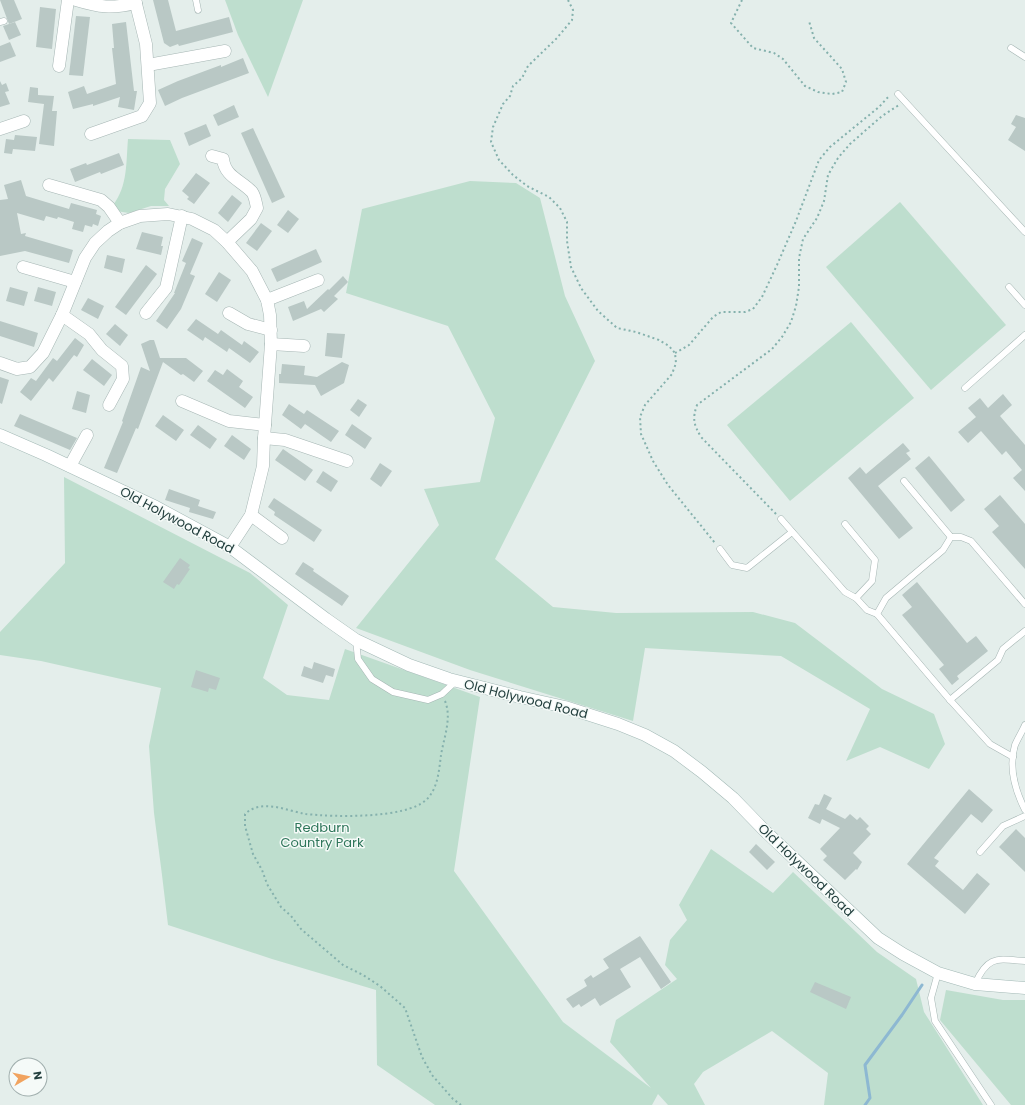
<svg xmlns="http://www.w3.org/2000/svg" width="1025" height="1105" font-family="Poppins,sans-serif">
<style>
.green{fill:#bedece}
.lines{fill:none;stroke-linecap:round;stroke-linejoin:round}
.stream{stroke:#8db8d2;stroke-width:3}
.building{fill:#b9c8c5}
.lane-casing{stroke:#a6b6b4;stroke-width:7}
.street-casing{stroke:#a6b6b4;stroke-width:13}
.secondary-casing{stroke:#a3b9b6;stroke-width:13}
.path{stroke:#85b1ad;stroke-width:2;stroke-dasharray:2 3;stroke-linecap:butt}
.lane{stroke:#fff;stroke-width:6}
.street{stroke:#fff;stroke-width:12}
.secondary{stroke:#fff;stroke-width:12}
.labels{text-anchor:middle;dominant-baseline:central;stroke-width:3;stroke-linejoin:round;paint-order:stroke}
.street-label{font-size:13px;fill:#233f3e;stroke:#f5faf8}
.park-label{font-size:13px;fill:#2e765a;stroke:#f5faf8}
</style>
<rect width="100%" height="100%" fill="#e4eeeb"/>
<g class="green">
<path d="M225 0H303L268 97 238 35Z"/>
<path d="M128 139 170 140 180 164 165 189 164 200 169 206H151L129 213 116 211 113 205C128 186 126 162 128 139Z"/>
<path d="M470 181 516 183 540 198 565 296 595 361 495 559 553 607 616 613 753 612 795 623 882 689 934 714 945 744 929 769 880 747 846 761 870 709 781 656 645 648 633 721 470 670 356 628 439 525 424 489 480 482 495 418 448 326 346 293 362 209Z"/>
<path d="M900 202 1006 325 931 390 826 267Z"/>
<path d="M851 322 914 398 790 501 727 425Z"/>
<path d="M64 477 250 573 288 605 263 678 287 695 329 700 345 649 480 697 454 871 563 1022 651 1088 610 1042 616 1020 677 979 665 965 670 940 687 920 679 905 711 849 773 893 793 872 877 952 916 979 924 1012 983 1105H824L828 1073 772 1031 703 1072 694 1084 705 1105H668L658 1094 652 1105H435L377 1065 376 990 272 959 168 925 162 875 154 813 149 746 161 688 41 661 0 655V632L65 563Z"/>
<path d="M946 990 1003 1000H1025V1105H1011L940 1020Z"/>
</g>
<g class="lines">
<path class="stream" d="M865 1105 870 1098 865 1065 902 1015 922 985"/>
</g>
<g class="building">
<path d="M0 0H14L22 19 9 24Z"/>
<path d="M153 0H168L176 31 229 17 233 32 179 46 178 44 170 47 164 43Z"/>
<path d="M40 7 56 9 52 49 36 47Z"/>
<path d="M76 16 90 17 83 76 69 75Z"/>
<path d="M15 22 21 35 9 40 3 26Z"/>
<path d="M126 22 134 91H137L134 110 118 107 120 97 93 106V104L73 109 68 92 84 86 87 94 116 84 112 48H114L112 24Z"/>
<path d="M10 42 16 56 0 62V46Z"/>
<path d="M243 58 249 73 182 98 165 106 158 90 178 81 221 65V67Z"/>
<path d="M0 81 2 85 6 83 9 91 5 92 10 104 0 107Z"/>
<path d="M30 87 38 88V95L54 96 52 111H57L54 146 39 144 44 104 28 102Z"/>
<path d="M234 105 239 117 218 126 213 115Z"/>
<path d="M1016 115 1025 118V151L1008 140 1016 127 1011 124Z"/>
<path d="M206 124 211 136 189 146 184 133Z"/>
<path d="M253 128 285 197 272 203 241 133Z"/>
<path d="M15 135 37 137 35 151 13 149 12 154 4 153 6 139 14 140Z"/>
<path d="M119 153 124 165 101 174 100 172 75 182 70 169 86 163 87 165Z"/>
<path d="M196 173 210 183 194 204 187 199 189 197 182 191Z"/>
<path d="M21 180 26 196 69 209 71 203 97 210 96 214 101 216 98 226 93 224 92 227 85 225 83 232 72 229 74 222 58 217 57 219 46 216 44 221 17 213 21 234 26 233 25 236 73 250 69 263 25 251 0 256V200L8 199 4 185Z"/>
<path d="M232 195 242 203 228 222 218 213Z"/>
<path d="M288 210 299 219 288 233 277 225Z"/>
<path d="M261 223 272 231 257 251 246 243Z"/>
<path d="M142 232 163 237 161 246H163L161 255 136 249Z"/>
<path d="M192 238 203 243 190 274 195 276 181 309 167 329 156 321 175 293H174L186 263 182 261Z"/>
<path d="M316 249 322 262 277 282 271 269Z"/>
<path d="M107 255 125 259 122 273 104 268Z"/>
<path d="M146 265 157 274 126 315 115 307Z"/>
<path d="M219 272 231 280 217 302 205 294Z"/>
<path d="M343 276 348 282 334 296 338 299 324 312 321 309 293 321 288 307 304 301 307 309 328 289 329 290Z"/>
<path d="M10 287 28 292 24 306 6 301Z"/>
<path d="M38 287 56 292 52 306 34 301Z"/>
<path d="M88 298 104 306 98 319 81 310Z"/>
<path d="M196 319 218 334 221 330 242 345 244 341 259 352 250 363 229 348 227 352 205 337 203 341 187 330Z"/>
<path d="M0 321 38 333 34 347 0 336Z"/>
<path d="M115 324 128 335 120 346 106 334Z"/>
<path d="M327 333 345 334 342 358 325 356Z"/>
<path d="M75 338 84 345 77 357 74 355 53 382 49 378 31 401 20 392 31 378 36 381 53 358 57 361Z"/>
<path d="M150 340H154L160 358H186L203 371 194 382 183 374 181 375 163 362 138 429 136 428 117 473 104 468 123 422 122 421 141 367 150 371 141 344Z"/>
<path d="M92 359 112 375 104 386 83 370Z"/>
<path d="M342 362 349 365 344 383 321 396 315 385 279 383V374H281L282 364 305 366 304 375 317 377Z"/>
<path d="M227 369 243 381 239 387 253 397 245 408 207 381 215 370 223 375Z"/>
<path d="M0 377 9 380 2 404 0 403Z"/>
<path d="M77 391 90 395 86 413 72 409Z"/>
<path d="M1003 394 1012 405 1000 416 1025 445V491L1013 478 1022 470 1006 451 1002 455 981 431 968 443 958 432 976 417 968 408 980 398 988 408Z"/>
<path d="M358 399 367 405 359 417 350 410Z"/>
<path d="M289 404 304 414 307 410 339 431 331 442 305 424 301 429 282 415Z"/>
<path d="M20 414 77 438 70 450 14 426Z"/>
<path d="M163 415 184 430 176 441 155 426Z"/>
<path d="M352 424 372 438 365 449 345 435Z"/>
<path d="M198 425 217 439 210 449 190 435Z"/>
<path d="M232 435 251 449 244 460 224 446Z"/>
<path d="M903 443 910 451 906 453 911 459 878 486 913 528 899 539 848 478 860 467 866 474Z"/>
<path d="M283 449 313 470 305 481 275 460Z"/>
<path d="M929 456 965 500 951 512 915 468Z"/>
<path d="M380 463 392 471 381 487 370 479Z"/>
<path d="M323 471 338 481 331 492 316 482Z"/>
<path d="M169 489 200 500 198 506 216 512 213 519 189 512 190 508 165 500Z"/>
<path d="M1000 495 1025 524V569L992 532 999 526 984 509Z"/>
<path d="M274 498 322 530 314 542 274 515 275 512 268 507Z"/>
<path d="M180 558 190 565 188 568 190 569 179 585 177 584 174 589 163 582Z"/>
<path d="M303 562 314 569 313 571 349 596 342 606 295 574Z"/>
<path d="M917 582 967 643 976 636 988 651 957 676 959 679 952 685 939 669 944 665 902 615 912 607 902 595Z"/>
<path d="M314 662 335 669 333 677 326 675 323 683 301 676 304 666 312 669Z"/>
<path d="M196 670 220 678 216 690 209 688 208 692 191 687Z"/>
<path d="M969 789 993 810 982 823 971 814 934 858 939 861 935 866 963 890 977 873 990 884 965 914 907 864Z"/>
<path d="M824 794 832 798 826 809 845 819 850 814 857 820 860 817 869 826 866 829 871 834 853 853 862 862 857 870 856 869 845 880 823 860 827 856 820 849 840 828 822 819 820 824 808 818 815 804 819 805Z"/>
<path d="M1016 829 1025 838V872L999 847Z"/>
<path d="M756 844 775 862 767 870 749 852Z"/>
<path d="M640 936 671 982 661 989 640 957 620 969 631 987 600 1006 595 998 581 1007 579 1004 573 1008 566 999 587 986 584 980 591 975 593 978 609 968 603 959Z"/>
<path d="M815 982 851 997 846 1009 810 992Z"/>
</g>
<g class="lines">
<defs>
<g id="lane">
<path d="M196 0 198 10"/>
<path d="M0 22 4 21"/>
<path d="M1011 48 1025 57"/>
<path d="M898 94 1025 232"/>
<path d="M1009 287 1025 305"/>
<path d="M965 388 1025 335"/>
<path d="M904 481 951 537"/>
<path d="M781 519 845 592 856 598 867 610 877 614"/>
<path d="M845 524 875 560 872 581 856 598"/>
<path d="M720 549 732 565 747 568 792 532"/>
<path d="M356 640 358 659 372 679 393 692 428 700 442 694 456 681"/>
<path d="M950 700 998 660 1003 649 1025 631"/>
<path d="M1025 725C1022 732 1018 738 1015 745 1008 768 1015 790 1025 810"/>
<path d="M1013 757 990 744 950 700 877 614 886 598 943 550 951 537H961L971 541 1025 604"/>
<path d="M980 852 1003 826 1025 816"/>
<path d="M938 973 931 998 935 1021 991 1105"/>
<path d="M975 984C988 955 997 959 1025 961"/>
</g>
<g id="street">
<path d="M76 0C99 7 112 9 136 3"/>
<path d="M148 65 225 51"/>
<path d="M59 66 68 0"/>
<path d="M0 129 24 121"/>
<path d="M91 134 142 116 150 103 146 44 135 0"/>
<path d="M212 156 223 159C225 177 241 180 252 192 255 196 256 203 257 208L251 219 227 242"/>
<path d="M49 185 101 200 109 207 120 223"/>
<path d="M23 267 75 282"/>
<path d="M267 300 318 280"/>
<path d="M146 313 166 288 182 216"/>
<path d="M229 313 248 324 271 330"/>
<path d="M62 315 89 334 102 350 122 366 123 379 109 405"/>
<path d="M271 344 304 346"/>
<path d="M0 363 17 369 30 367 43 353 62 315 85 258 95 243 108 231 120 223 140 216 168 214 192 219 214 230 227 242 252 271 267 300 270 315 271 344 264 438 263 466 251 515 230 547"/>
<path d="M182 401 229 421 265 425"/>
<path d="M264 438 285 440 347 461"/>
<path d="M70 466 87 435"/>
<path d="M251 515 282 538"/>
</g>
<path id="secondary" d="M0 435 46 455 156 507 230 547 326 619 356 640 409 665 449 679 520 697 565 707 618 724 645 735 674 751 702 772 733 798 765 831 878 938 903 954 938 973 975 984 1025 988"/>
</defs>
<use href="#lane" class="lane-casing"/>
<use href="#street" class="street-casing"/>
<use href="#secondary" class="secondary-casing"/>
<g class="path">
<path d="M568 0 573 10 572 20 557 38 528 66 522 78 513 86 510 96 503 104 493 127 491 142 499 160 513 175 527 186 549 197 560 208 567 222V241L571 267 581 288 598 311 617 328 636 332 659 340 669 346 675 353 676 363 672 374 645 405 640 417 641 434 653 461 668 485 715 543"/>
<path d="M742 0 731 23 753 48 774 53 783 59 805 86 818 92 832 94 842 92 846 82 842 69 814 38 809 21"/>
<path d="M675 353 689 345 713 317 721 312H745L753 309 762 297 777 265 796 221 819 160 830 147 879 107 890 95"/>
<path d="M776 514 701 437C694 425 692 419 697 405L772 349 782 337 791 322 796 306 799 287V258L803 239 817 218 824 201 828 175 838 158 850 144 882 116 899 105"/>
<path d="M445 701C452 718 444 737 441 755 439 770 438 789 426 800 405 819 334 817 306 814 287 811 262 798 245 814V826L253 854 262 870 267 884 281 907 291 916 301 929 343 965 363 975 380 986 405 1008 422 1057 432 1075 453 1099 461 1105"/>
</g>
<use href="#lane" class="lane"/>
<use href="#street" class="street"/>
<use href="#secondary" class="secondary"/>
</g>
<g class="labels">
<g class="street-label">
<text transform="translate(177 520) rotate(28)">Old Holywood Road</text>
<text transform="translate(526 699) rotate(14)">Old Holywood Road</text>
<text transform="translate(806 870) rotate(44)">Old Holywood Road</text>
</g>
<g class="park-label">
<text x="322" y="827">Redburn<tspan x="322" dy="15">Country Park</tspan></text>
</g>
</g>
<g transform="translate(28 1077) rotate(81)"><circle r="19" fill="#f5faf8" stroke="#a1afae"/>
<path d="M0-3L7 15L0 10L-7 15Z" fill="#f1a35f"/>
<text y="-6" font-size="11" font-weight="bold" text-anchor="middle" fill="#233f3e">N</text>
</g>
</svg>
